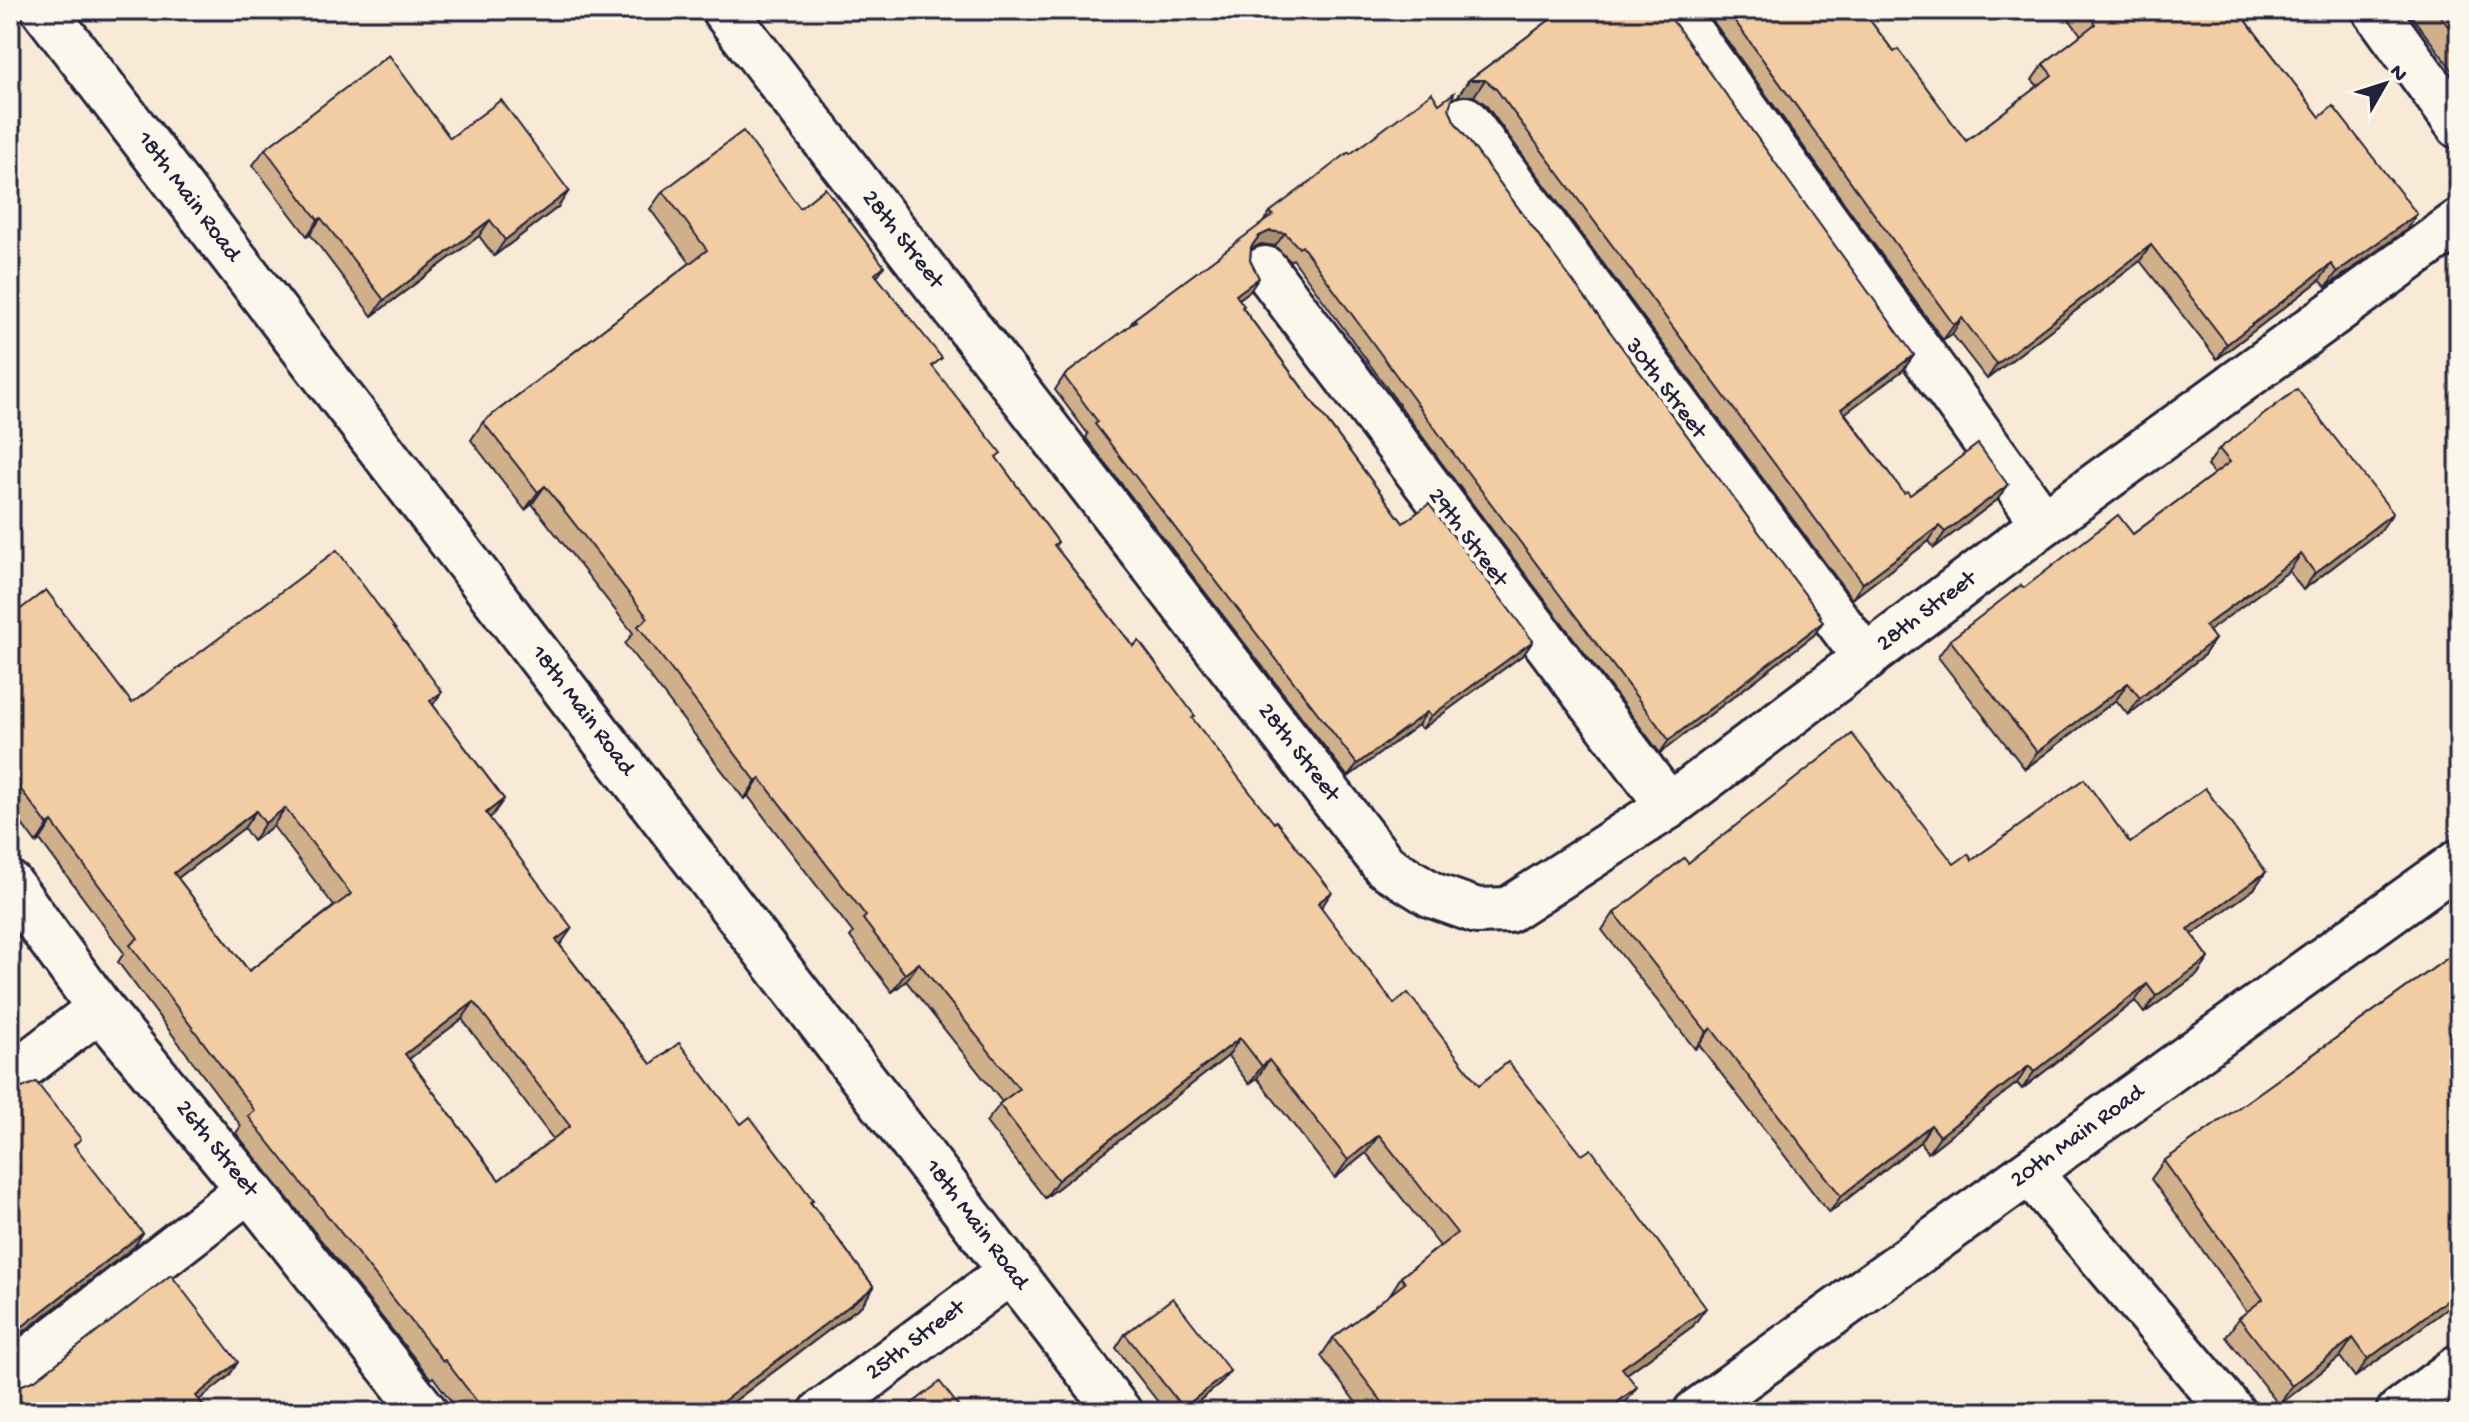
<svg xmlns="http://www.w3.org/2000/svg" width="2469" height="1422" font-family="'Gochi Hand',sans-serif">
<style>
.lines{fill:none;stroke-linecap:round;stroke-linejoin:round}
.minor-casing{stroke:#22223b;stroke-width:50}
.minor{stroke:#fbf7ec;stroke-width:44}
.wall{fill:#d0af8b;stroke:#22223b;stroke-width:2;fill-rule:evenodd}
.shaded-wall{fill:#a98f71;stroke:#22223b;stroke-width:2}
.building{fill:#f2cca2;stroke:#22223b;stroke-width:2;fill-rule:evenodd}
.labels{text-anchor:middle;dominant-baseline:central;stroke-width:8;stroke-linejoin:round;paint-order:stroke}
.street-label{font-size:24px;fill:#22223b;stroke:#fbf7ec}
</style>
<rect width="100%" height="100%" fill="#f8ead6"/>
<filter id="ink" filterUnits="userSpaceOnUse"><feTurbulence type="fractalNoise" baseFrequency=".0125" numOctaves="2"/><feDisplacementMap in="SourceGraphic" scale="16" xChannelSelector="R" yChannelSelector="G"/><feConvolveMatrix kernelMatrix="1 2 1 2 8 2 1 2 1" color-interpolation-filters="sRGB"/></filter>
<g filter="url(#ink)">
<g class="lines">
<defs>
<g id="minor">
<path d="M44 10 1119 1412"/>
<path d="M724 10 1385 866 1432 895 1477 911 1508 910 1669 806 2044 523 2459 222"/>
<path d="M1674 10 2044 523"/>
<path d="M2375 10 2459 126"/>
<path d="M1465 119 1866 659"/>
<path d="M1265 269 1669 806"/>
<path d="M10 884 100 1008 249 1189 425 1412"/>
<path d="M10 1077 100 1008"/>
<path d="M2029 1172 2232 1412"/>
<path d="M10 1374 249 1189"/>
<path d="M822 1412 1011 1271"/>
<path d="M1696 1412 2459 862"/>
<path d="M2399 1412 2459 1367"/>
</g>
</defs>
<use href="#minor" class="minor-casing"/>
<use href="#minor" class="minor"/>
</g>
<g class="wall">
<path d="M1563 10 1914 355 1903 370 1845 413 1904 493 1910 495 2008 485 1997 500 1934 548 1929 541 1852 599 1485 104 1474 96H1458L1469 80Z"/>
<path d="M1705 10H1862L1894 52 1966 141 2038 86 2032 80 2043 64 2081 35 2062 10H2238L2406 230 2326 287 2320 280 2217 359 2140 261 1987 379 1952 334 1943 340Z"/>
<path d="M2407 10H2459V79Z"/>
<path d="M1439 104 1449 108 1454 121 1820 618 1814 635 1660 753 1441 462 1293 259 1290 261 1275 246 1261 244 1251 249 1250 260V291L1239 299 1243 308 1403 523 1533 641 1524 654 1422 729 1418 725 1348 777 1086 438 1088 434 1055 390 1064 376 1129 327 1134 319 1262 224 1270 212 1350 154Z"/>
<path d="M265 149 558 207 494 256 479 236 372 316 310 234 307 236 253 165Z"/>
<path d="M663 191 800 208 884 266 877 277 934 369 997 459 1058 542 1055 546 1133 646 1193 719 1321 908 1394 1004 1479 1085 1693 1326 1627 1374 1624 1405 1616 1412H1363L1321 1356 1333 1338 1389 1296 1401 1277 1440 1246 1366 1153 1335 1178 1257 1078 1249 1084 1228 1056 1045 1198 986 1122 1002 1102 906 981 892 992 850 937 853 933 748 796 744 799 625 644 633 633 532 504 525 510 471 440 483 422 690 263 650 209Z"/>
<path d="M2219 449 2381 530 2303 590 2289 571 2208 631 2215 639 2203 656 2128 715 2116 700 2025 769 1938 657 1950 640 2024 588 2133 534 2214 474 2207 466Z"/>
<path d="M10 617 132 703 433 705 504 799 489 818 560 945 651 1064 741 1124 813 1200 811 1203 874 1287 862 1305 720 1412H459L433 1377 431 1379 236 1133 241 1126 118 962 124 953 40 840 36 843 10 808ZM273 826 334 906 249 971 178 878 244 828 253 841ZM462 1019 553 1139 499 1180 409 1059Z"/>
<path d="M2130 843 2254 889 2192 934 2209 958 2197 975 2144 1013 2135 1001 2022 1089 2017 1083 1928 1153 1920 1142 1829 1213 1699 1045 1695 1049 1602 930 1614 913 1688 863 1954 864 1972 860Z"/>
<path d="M2459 950V1314L2456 1316 2449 1307 2355 1377 2340 1357 2279 1405 2226 1337 2239 1318 2247 1312 2151 1179 2164 1161Z"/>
<path d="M1125 1334 1230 1371 1220 1384 1185 1412H1166L1116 1348Z"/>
</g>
<g class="shaded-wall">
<path d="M1469 80H1485L1474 96H1458Z"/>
<path d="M569 191 558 207 494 256 505 240Z"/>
<path d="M2417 214 2406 230 2326 287 2337 272Z"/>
<path d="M321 218 310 234 307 236 318 220Z"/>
<path d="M490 220 479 236 372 316 384 300Z"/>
<path d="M1270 231 1285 233 1275 246 1261 244 1249 250 1259 236Z"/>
<path d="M2151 245 2140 261 1987 379 1997 364Z"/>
<path d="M2331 264 2320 280 2217 359 2227 344Z"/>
<path d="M1259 278 1250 291 1227 308 1236 295Z"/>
<path d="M1962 318 1952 334 1943 340 1954 325Z"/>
<path d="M1914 355 1903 370 1831 424 1841 409Z"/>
<path d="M2008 485 1997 500 1934 548 1945 532Z"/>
<path d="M545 486 532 504 525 510 538 492Z"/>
<path d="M2393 513 2381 530 2303 590 2315 573Z"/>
<path d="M1939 526 1929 541 1852 599 1863 583Z"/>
<path d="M2301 554 2289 571 2193 643 2205 626Z"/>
<path d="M1823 622 1814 635 1660 753 1669 740Z"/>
<path d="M2215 639 2203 656 2128 715 2140 698Z"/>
<path d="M1533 641 1524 654 1422 729 1431 716Z"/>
<path d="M2128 683 2116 700 2025 769 2037 752Z"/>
<path d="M442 692 430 709V701Z"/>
<path d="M1427 712 1418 725 1348 777 1357 764Z"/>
<path d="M760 778 748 796 744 799 756 781Z"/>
<path d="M504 799 492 816 473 830 486 813Z"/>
<path d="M285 808 273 826 253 841 265 823Z"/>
<path d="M256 811 244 828 162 890 174 873Z"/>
<path d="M52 822 40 840 36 843 48 825Z"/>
<path d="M2266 872 2254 889 2176 946 2188 929Z"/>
<path d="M1332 892 1319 911 1318 903Z"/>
<path d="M572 928 560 945 556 940Z"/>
<path d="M2209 958 2197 975 2144 1013 2156 996Z"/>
<path d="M919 963 906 981 892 992 905 974Z"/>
<path d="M2147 984 2135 1001 2022 1089 2034 1072Z"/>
<path d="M474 1002 462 1019 393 1071 405 1054Z"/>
<path d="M1711 1028 1699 1045 1695 1049 1707 1032Z"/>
<path d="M1240 1038 1228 1056 1045 1198 1058 1180Z"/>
<path d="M1269 1060 1257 1078 1249 1084 1262 1066Z"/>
<path d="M2029 1066 2017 1083 1928 1153 1940 1136Z"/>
<path d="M1931 1125 1920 1142 1829 1213 1841 1196Z"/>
<path d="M1379 1135 1366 1153 1335 1178 1348 1160Z"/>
<path d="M143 1233 134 1247 10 1342V1336Z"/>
<path d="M874 1287 862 1305 720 1412H709Z"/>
<path d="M2459 1291V1293L2449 1307 2355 1377 2368 1359Z"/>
<path d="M1706 1308 1693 1326 1610 1386 1622 1368Z"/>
<path d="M2353 1338 2340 1357 2279 1405 2292 1386Z"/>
<path d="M238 1362 229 1376 187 1410 196 1396Z"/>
<path d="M1230 1371 1220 1384 1185 1412H1180L1183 1408Z"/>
<path d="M1637 1387 1624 1405 1616 1412H1605Z"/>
</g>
<g class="building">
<path d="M1563 10H1665L1914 355 1841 409 1904 493 1907 491 1910 495 1978 444 2008 485 1945 532 1939 526 1863 583 1496 89 1485 80H1469Z"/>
<path d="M1727 10H1862L1894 52 1898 49 1966 141 2052 75 2043 64 2095 24 2085 10H2238L2320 117 2333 106 2417 214 2337 272 2331 264 2227 344 2151 245 1997 364 1962 318 1954 325Z"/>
<path d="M2436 10H2459V41Z"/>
<path d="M389 55 450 138 501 100 569 191 505 240 490 220 384 300 321 218 318 220 265 149Z"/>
<path d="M1432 93 1439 104 1454 93 1449 108 1454 121 1821 616 1819 617 1823 622 1669 740 1450 449 1302 246 1299 248 1285 233 1270 231 1259 236 1251 247 1250 260 1259 278 1236 295 1244 306 1242 307 1403 523 1429 504 1533 641 1431 716 1427 712 1357 764 1095 424 1098 422 1064 376 1136 321 1134 319 1273 215 1270 212 1349 152 1350 154Z"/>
<path d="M743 131 800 208 825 188 884 266 875 274 942 358 932 366 1001 453 996 457 1058 542 1054 545 1133 646 1139 641 1195 716 1192 718 1274 823 1276 821 1332 892 1318 903 1394 1004 1408 993 1479 1085 1508 1062 1582 1155 1591 1149 1706 1308 1622 1368 1637 1387 1605 1412H1390L1333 1338 1405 1283 1401 1277 1457 1233 1379 1135 1348 1160 1269 1060 1262 1066 1240 1038 1058 1180 999 1104 1019 1089 919 963 905 974 863 919 866 916 760 778 756 781 638 626 648 618 545 486 538 492 483 422 707 250 663 191Z"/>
<path d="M2297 389 2393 513 2315 573 2301 554 2205 626 2215 639 2140 698 2128 683 2037 752 1950 640 2021 585 2024 588 2118 515 2133 534 2230 462 2219 449Z"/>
<path d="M337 550 442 692 430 701 504 799 486 813 572 928 556 940 651 1064 679 1043 741 1124 750 1117 813 1200 810 1202 874 1287 709 1412H485L445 1360 443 1361 248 1116 255 1111 130 945 138 938 52 822 48 825 10 775V617L46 590 132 703ZM285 808 351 894 249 971 174 873 256 811 265 823ZM474 1002 570 1126 499 1180 405 1054Z"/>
<path d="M1852 734 1954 864 1968 854 1972 860 2084 779 2130 843 2205 788 2266 872 2188 929 2209 958 2156 996 2147 984 2034 1072 2029 1066 1940 1136 1931 1125 1841 1196 1711 1028 1707 1032 1614 913 1684 858 1688 863Z"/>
<path d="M2459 950V1291L2368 1359 2353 1338 2292 1386 2239 1318 2263 1299 2164 1161Z"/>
<path d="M36 1082 81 1139 74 1145 143 1233 10 1336V1086L22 1088Z"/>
<path d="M171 1275 238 1362 196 1396 209 1412H10V1383L22 1385 35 1380Z"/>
<path d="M1173 1298 1230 1371 1183 1408 1125 1334Z"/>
<path d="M940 1382 963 1412H901Z"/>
</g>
</g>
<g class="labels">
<g class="street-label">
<text transform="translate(188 197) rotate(53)">18th Main Road</text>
<text transform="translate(902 240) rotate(52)">28th Street</text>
<text transform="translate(1665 389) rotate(53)">30th Street</text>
<text transform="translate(1467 538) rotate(53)">29th Street</text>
<text transform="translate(1927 612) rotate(-37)">28th Street</text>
<text transform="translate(582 711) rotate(53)">18th Main Road</text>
<text transform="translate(1298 753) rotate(52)">28th Street</text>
<text transform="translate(2078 1137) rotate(-36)">20th Main Road</text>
<text transform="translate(216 1149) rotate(51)">26th Street</text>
<text transform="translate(976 1225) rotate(53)">18th Main Road</text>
<text transform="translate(916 1341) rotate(-37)">25th Street</text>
</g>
</g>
<rect width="2469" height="1422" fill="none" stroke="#fbf7ec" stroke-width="40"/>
<rect x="20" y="20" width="2429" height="1382" fill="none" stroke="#22223b" stroke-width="3" filter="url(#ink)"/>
<g transform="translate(2385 84) rotate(51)" stroke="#fbf7ec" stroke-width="6" paint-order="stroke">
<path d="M0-6L14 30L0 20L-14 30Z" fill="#22223b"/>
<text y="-12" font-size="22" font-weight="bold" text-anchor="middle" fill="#22223b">N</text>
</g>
</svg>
